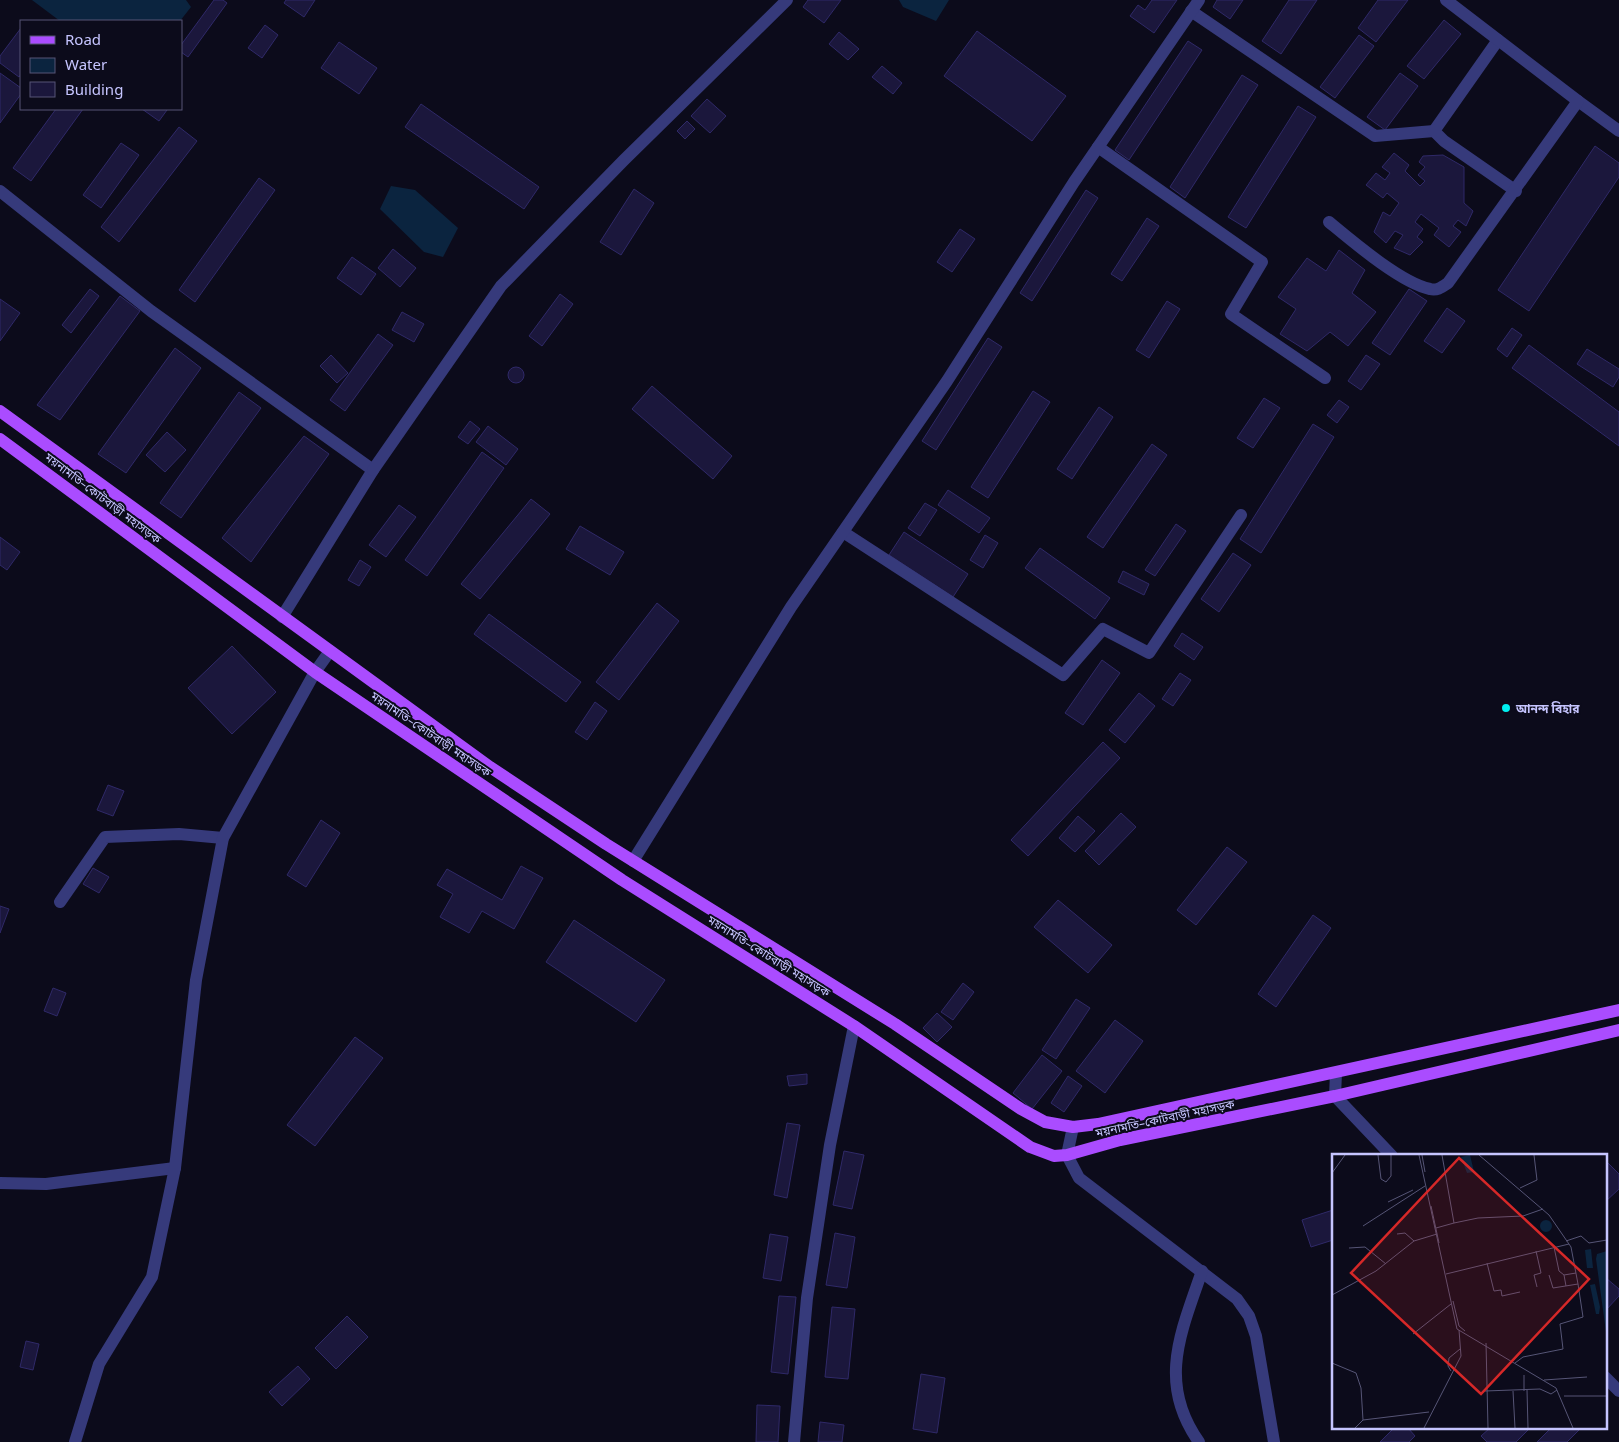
<svg xmlns="http://www.w3.org/2000/svg" width="1619" height="1442" font-family="'Noto Sans','Noto Sans Bengali',sans-serif">
<style>
.water{fill:#0b243f}
.building{fill:#1b173c;stroke:#2f2968}
.lines{fill:none;stroke-linecap:round;stroke-linejoin:round}
.minor{stroke:#363a7b;stroke-width:12}
.major{stroke:#aa4cff;stroke-width:12}
.poi-dot{fill:#00f0f0;stroke:#0c0b1b;stroke-width:2}
.labels{text-anchor:middle;dominant-baseline:central;stroke-width:4;stroke-linejoin:round;paint-order:stroke}
.street-label{font-size:12px;fill:#c6c5ff;stroke:#0c0b1b}
.poi-label{font-size:12px;font-weight:bold;fill:#c6c5ff;stroke:#0c0b1b;text-anchor:start}
.inset-road{fill:none;stroke:#565576;stroke-width:1}
.view{fill:#d62828;fill-opacity:0.15;stroke:#d62828;stroke-width:2.5}
.inset-edge{fill:none;stroke:#c6c5ff;stroke-width:2.5}
</style>
<rect width="100%" height="100%" fill="#0c0b1b"/>
<g class="water">
<path d="M32 0H186L191 7 180 21H60Z"/>
<path d="M899 0H949L936 21 903 7Z"/>
<path d="M391 186 415 190 458 228 443 257 424 252 380 209Z"/>
</g>
<g class="building">
<path d="M214 0H223L227 3 188 57 181 52V45Z"/>
<path d="M286 0H315L304 17 284 3Z"/>
<path d="M808 0H841L824 23 803 7Z"/>
<path d="M1152 0H1177L1154 33 1130 16 1138 5 1145 10Z"/>
<path d="M1217 0H1243L1230 19 1213 7Z"/>
<path d="M1289 0H1317L1281 54 1262 41Z"/>
<path d="M1378 0H1408L1376 42 1358 28Z"/>
<path d="M1444 20 1461 34 1424 79 1407 66Z"/>
<path d="M265 25 278 35 262 58 248 48Z"/>
<path d="M21 28V74L19 77 0 63V56Z"/>
<path d="M977 31 1066 96 1032 141 944 76Z"/>
<path d="M839 32 859 49 848 60 829 44Z"/>
<path d="M1359 35 1374 46 1335 98 1320 87Z"/>
<path d="M1188 41 1202 50 1129 160 1115 150Z"/>
<path d="M339 42 377 68 359 94 321 68Z"/>
<path d="M882 66 902 83 893 94 872 77Z"/>
<path d="M0 73 21 88V94L0 123Z"/>
<path d="M1400 73 1418 86 1385 130 1367 117Z"/>
<path d="M1242 75 1258 85 1185 198 1170 187Z"/>
<path d="M707 99 726 116 710 133 691 116Z"/>
<path d="M421 104 539 187 524 209 405 127Z"/>
<path d="M1298 106 1316 117 1246 228 1228 217Z"/>
<path d="M56 109H83L31 181 13 168Z"/>
<path d="M142 109H164L167 110 159 121Z"/>
<path d="M687 121 695 129 685 139 677 131Z"/>
<path d="M179 127 197 141 119 242 101 227Z"/>
<path d="M121 143 139 155 101 208 83 195Z"/>
<path d="M1595 146 1619 163V177L1529 311 1498 290Z"/>
<path d="M1394 153 1409 165 1405 171 1420 186 1425 181 1418 175 1425 167 1419 162 1423 156 1443 155 1464 167V203L1473 211 1466 226 1458 220 1453 226 1461 232 1449 247 1434 235 1439 228 1421 214 1415 222 1423 229 1417 237 1423 242 1410 255 1394 248 1403 235 1395 231 1386 243 1374 232 1383 212 1390 216 1399 203 1387 193 1383 198 1366 185 1376 173 1385 180 1390 173 1382 167Z"/>
<path d="M259 178 275 190 195 302 179 290Z"/>
<path d="M634 189 654 203 621 255 600 242Z"/>
<path d="M1086 190 1098 198 1032 301 1020 293Z"/>
<path d="M1147 218 1159 226 1122 281 1111 274Z"/>
<path d="M960 229 975 239 952 272 937 262Z"/>
<path d="M393 249 416 268 400 287 378 268Z"/>
<path d="M1339 250 1365 270 1352 293 1376 312 1348 346 1330 332 1307 351 1280 334 1296 309 1278 297 1307 258 1326 271Z"/>
<path d="M352 257 376 274 361 295 337 278Z"/>
<path d="M90 289 99 296 71 333 62 325Z"/>
<path d="M1409 289 1427 301 1390 355 1372 343Z"/>
<path d="M560 294 573 304 542 346 529 336Z"/>
<path d="M120 296 140 311 60 420 37 405Z"/>
<path d="M0 299 20 313 0 341Z"/>
<path d="M1167 301 1180 309 1149 358 1136 350Z"/>
<path d="M1447 308 1465 321 1442 353 1424 341Z"/>
<path d="M402 312 424 324 414 342 392 330Z"/>
<path d="M1512 328 1522 335 1507 357 1497 349Z"/>
<path d="M378 334 393 345 345 411 330 400Z"/>
<path d="M988 338 1002 347 936 450 922 441Z"/>
<path d="M1529 345 1619 412V446L1512 368Z"/>
<path d="M175 348 201 368 126 473 98 454Z"/>
<path d="M1587 349 1619 369V377L1613 387 1577 364Z"/>
<path d="M331 355 348 373 337 383 320 366Z"/>
<path d="M1366 355 1380 364 1361 390 1348 381Z"/>
<circle cx="516" cy="375" r="8"/>
<path d="M652 386 732 456 713 479 632 409Z"/>
<path d="M1033 391 1050 402 988 498 971 487Z"/>
<path d="M239 392 261 408 181 518 160 503Z"/>
<path d="M1264 398 1280 408 1253 448 1237 438Z"/>
<path d="M1339 400 1349 407 1337 423 1327 415Z"/>
<path d="M1099 407 1113 417 1072 479 1057 469Z"/>
<path d="M470 421 480 429 468 444 458 437Z"/>
<path d="M1313 424 1334 437 1261 553 1240 539Z"/>
<path d="M488 426 518 449 506 465 476 442Z"/>
<path d="M167 432 186 450 165 472 146 455Z"/>
<path d="M304 436 329 454 251 562 222 538Z"/>
<path d="M1152 444 1167 455 1103 548 1087 537Z"/>
<path d="M482 452 504 468 427 576 405 560Z"/>
<path d="M948 490 990 518 979 533 938 505Z"/>
<path d="M531 499 550 514 480 599 461 584Z"/>
<path d="M925 503 937 510 920 536 908 528Z"/>
<path d="M399 505 416 517 386 557 369 545Z"/>
<path d="M1176 524 1186 531 1155 576 1145 570Z"/>
<path d="M580 526 624 552 610 575 566 549Z"/>
<path d="M904 532 968 574 953 597 889 555Z"/>
<path d="M985 535 998 543 983 568 970 560Z"/>
<path d="M0 537 20 552 7 570 0 565Z"/>
<path d="M1040 548 1110 598 1095 619 1025 568Z"/>
<path d="M1233 553 1251 565 1219 612 1201 599Z"/>
<path d="M360 560 371 567 359 586 348 580Z"/>
<path d="M1123 571 1149 584 1144 595 1118 582Z"/>
<path d="M657 603 679 621 619 700 596 682Z"/>
<path d="M489 614 581 682 566 702 474 634Z"/>
<path d="M1182 633 1203 647 1194 660 1174 646Z"/>
<path d="M232 646 276 692 232 734 188 688Z"/>
<path d="M1102 660 1120 673 1083 725 1065 713Z"/>
<path d="M1180 673 1191 680 1173 706 1162 699Z"/>
<path d="M1139 693 1155 706 1125 743 1109 730Z"/>
<path d="M595 702 607 711 587 740 575 732Z"/>
<path d="M1103 742 1120 758 1028 856 1011 840Z"/>
<path d="M108 785 124 791 113 816 97 810Z"/>
<path d="M1121 813 1136 827 1099 865 1085 851Z"/>
<path d="M1078 816 1095 831 1075 852 1059 838Z"/>
<path d="M321 820 340 833 306 887 287 875Z"/>
<path d="M1227 847 1247 862 1196 925 1177 910Z"/>
<path d="M521 866 543 878 514 929 482 911 469 933 440 917 453 894 437 885 447 869 502 900Z"/>
<path d="M93 868 109 877 99 893 83 884Z"/>
<path d="M1058 900 1112 945 1088 973 1034 927Z"/>
<path d="M0 906 9 909 0 933Z"/>
<path d="M1313 915 1331 928 1276 1007 1258 994Z"/>
<path d="M574 920 665 980 636 1022 546 962Z"/>
<path d="M963 983 974 992 953 1020 941 1012Z"/>
<path d="M53 988 66 993 57 1016 44 1011Z"/>
<path d="M1076 999 1090 1008 1056 1059 1042 1050Z"/>
<path d="M937 1013 952 1027 937 1042 923 1028Z"/>
<path d="M1115 1020 1143 1041 1105 1093 1076 1071Z"/>
<path d="M355 1037 383 1058 315 1146 287 1125Z"/>
<path d="M1042 1055 1062 1071 1032 1109 1013 1093Z"/>
<path d="M807 1074V1084L789 1086 787 1076Z"/>
<path d="M1068 1076 1082 1086 1064 1112 1051 1103Z"/>
<path d="M787 1123 800 1125 787 1198 774 1195Z"/>
<path d="M844 1151 864 1155 852 1209 833 1205Z"/>
<path d="M1608 1163 1619 1174V1189L1605 1202V1166Z"/>
<path d="M1333 1210V1240L1311 1247 1302 1220Z"/>
<path d="M835 1233 855 1237 847 1288 826 1285Z"/>
<path d="M770 1234 788 1237 781 1281 763 1278Z"/>
<path d="M1606 1278 1619 1289V1296L1605 1311Z"/>
<path d="M779 1296 796 1297 788 1374 771 1372Z"/>
<path d="M832 1307 855 1309 848 1379 825 1377Z"/>
<path d="M347 1316 368 1337 336 1369 315 1348Z"/>
<path d="M26 1341 39 1344 33 1370 20 1367Z"/>
<path d="M298 1366 310 1379 282 1406 269 1392Z"/>
<path d="M921 1374 945 1378 937 1433 913 1429Z"/>
<path d="M757 1405 780 1406 778 1442H756Z"/>
<path d="M820 1422 844 1425 842 1442H818Z"/>
<path d="M1394 1428H1408L1415 1436 1409 1442H1380Z"/>
<path d="M1490 1428H1530L1516 1442H1487L1481 1436Z"/>
<path d="M1551 1428H1581L1567 1442H1537Z"/>
</g>
<g class="lines">
<g class="minor">
<path d="M1191 11 1375 136 1434 131"/>
<path d="M1498 40 1434 131 1444 141 1516 191"/>
<path d="M1578 101 1619 131"/>
<path d="M1098 147 1262 262 1231 314 1325 378"/>
<path d="M0 191 151 311 373 470 282 617"/>
<path d="M1329 222C1352 241 1401 283 1430 289 1437 291 1442 287 1448 283L1578 101 1446 0"/>
<path d="M373 470 501 286 624 160 787 0"/>
<path d="M843 532 1063 675 1103 629 1149 653 1241 515"/>
<path d="M633 861 791 607 947 381 1074 182 1199 0"/>
<path d="M60 902 105 837 179 834 223 838"/>
<path d="M1336 1073 1335 1096 1392 1156"/>
<path d="M1073 1127 1067 1155 1079 1178 1237 1299 1249 1316 1256 1336 1274 1442"/>
<path d="M0 1183 46 1184 175 1168"/>
<path d="M1605 1377 1619 1391"/>
<path d="M75 1442 99 1364 152 1277 175 1168 196 980 223 838 315 672 330 651"/>
<path d="M794 1442 807 1298 830 1145 854 1026"/>
<path d="M1199 1442C1157 1383 1181 1332 1202 1271"/>
</g>
<g class="major">
<path d="M0 411 490 767 606 844 895 1024 1021 1109 1045 1122 1073 1127 1098 1124 1619 1010"/>
<path d="M0 439 315 672 622 880 854 1026 1030 1147 1054 1156 1067 1155 1120 1140 1335 1096 1619 1030"/>
</g>
</g>
<circle class="poi-dot" cx="1506" cy="708" r="5"/>
<g class="labels">
<g class="street-label">
<text transform="translate(103 498) rotate(37)">ময়নামতি–কোটবাড়ী মহাসড়ক</text>
<text transform="translate(431 734) rotate(34)">ময়নামতি–কোটবাড়ী মহাসড়ক</text>
<text transform="translate(769 956) rotate(32)">ময়নামতি–কোটবাড়ী মহাসড়ক</text>
<text transform="translate(1165 1118) rotate(-12)">ময়নামতি–কোটবাড়ী মহাসড়ক</text>
</g>
<g class="poi-label">
<text x="1516" y="708">আনন্দ বিহার</text>
</g>
</g>
<g transform="translate(1332 1154)">
<rect width="275" height="275" fill="#0c0b1b"/>
<path d="M138 1 142 18 135 19 129 3ZM208 72a6 6 0 1 1 12 0a6 6 0 1 1-12 0ZM259 95 261 114H255L253 96ZM275 97V185L264 105 265 100ZM263 130 268 153 267 160H264L258 131Z" fill="#0b243f"/>
<path class="inset-road" d="M46 1 49 25 54 28 59 22V1M87 1 125 175 224 234 241 274M90 1 93 18M147 1 217 61 239 93 246 130 221 134 217 121M0 19 13 1M188 34 205 26 202 1M56 48 81 36M99 52 107 89M122 69 146 64 191 62 211 55M31 72 93 32M104 74 122 69 110 1M65 80 73 79 82 87M234 87 249 82 257 89 275 86M222 93 227 117 232 121M17 94 33 93 54 110M204 97 209 119 202 121 205 133M155 109 162 137 169 136 170 142 188 138M114 120 237 90M234 132 232 121 244 119M0 141 44 117 82 87 105 80M121 147 127 172 133 177M81 180 119 150M154 189 156 274M0 209 24 219 29 234 31 266M183 209 191 203 231 195 228 170 251 163 246 130M119 217 116 212 117 204 128 195M212 226 255 223M195 236 196 274M153 237 208 235 219 240 225 236M181 237 183 274M192 237V221M232 242H275M23 274 31 266 97 258M92 274 129 202 127 176"/>
<path class="view" d="M127 4 257 125 149 240 19 119Z"/>
<rect width="275" height="275" class="inset-edge"/>
</g>
<rect x="20" y="20" width="162" height="90" fill="#0c0b1b" stroke="#565576"/>
<rect x="30" y="36" width="25" height="8" fill="#aa4cff" stroke="#565576"/>
<text x="65" y="45" font-size="15" fill="#c6c5ff">Road</text>
<rect x="30" y="58" width="25" height="15" fill="#0b243f" stroke="#565576"/>
<text x="65" y="70" font-size="15" fill="#c6c5ff">Water</text>
<rect x="30" y="82" width="25" height="15" fill="#1b173c" stroke="#565576"/>
<text x="65" y="95" font-size="15" fill="#c6c5ff">Building</text>
</svg>
